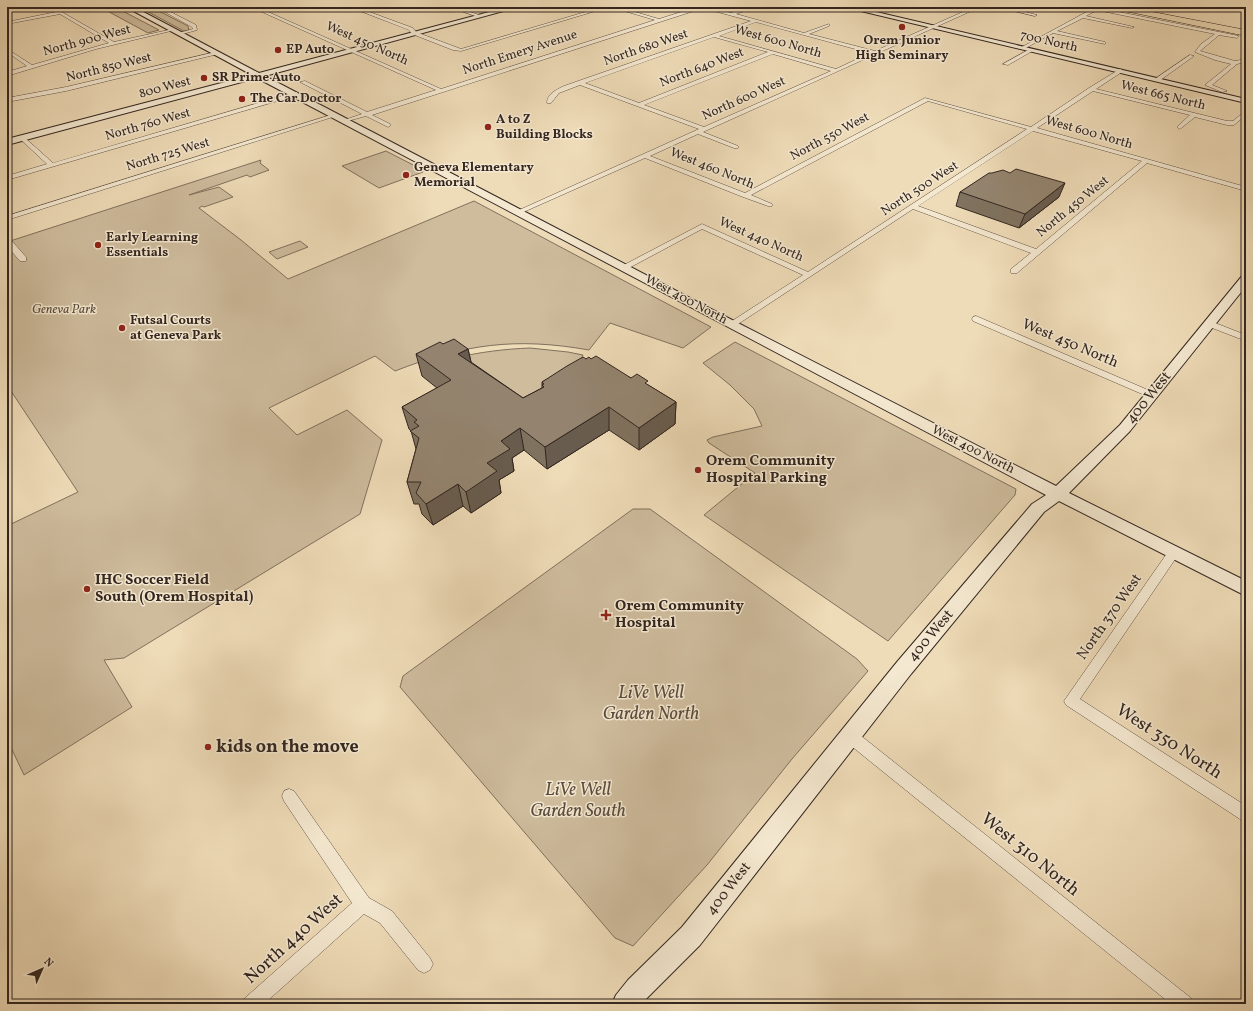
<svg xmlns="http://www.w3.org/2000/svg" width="1253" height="1011" font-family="Vollkorn,serif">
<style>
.green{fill:#cebc9d;stroke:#80715e}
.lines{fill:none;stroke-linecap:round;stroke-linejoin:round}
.street-casing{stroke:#625346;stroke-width:1}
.secondary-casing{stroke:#332620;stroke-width:2}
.highway-casing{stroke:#332620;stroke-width:1}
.street{fill:#f4e8d0;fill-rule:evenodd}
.secondary{fill:#f4e8d0;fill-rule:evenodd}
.highway{fill:#eedbb7;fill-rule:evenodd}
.wall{fill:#7f725f;stroke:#332620}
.shaded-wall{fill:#685c4e;stroke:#332620}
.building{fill:#94846f;stroke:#332620}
.poi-dot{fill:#8f2418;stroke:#f4e8d0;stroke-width:1.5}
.labels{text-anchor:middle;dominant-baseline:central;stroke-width:3;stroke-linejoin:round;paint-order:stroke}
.far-street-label{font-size:13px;fill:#332620;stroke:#f4e8d0}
.far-poi-label{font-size:13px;font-weight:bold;fill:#332620;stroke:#f4e8d0;text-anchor:start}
.far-park-label{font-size:13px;font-style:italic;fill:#5a4c3f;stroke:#f4e8d0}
.street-label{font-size:15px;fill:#332620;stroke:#f4e8d0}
.poi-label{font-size:15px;font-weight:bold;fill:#332620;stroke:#f4e8d0;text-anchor:start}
.near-park-label{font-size:18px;font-style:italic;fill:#5a4c3f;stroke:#f4e8d0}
.near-street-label{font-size:18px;fill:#332620;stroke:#f4e8d0}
.near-poi-label{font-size:18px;font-weight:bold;fill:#332620;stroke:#f4e8d0;text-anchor:start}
</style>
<rect width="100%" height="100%" fill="#eedbb7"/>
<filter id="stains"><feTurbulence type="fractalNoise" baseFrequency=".005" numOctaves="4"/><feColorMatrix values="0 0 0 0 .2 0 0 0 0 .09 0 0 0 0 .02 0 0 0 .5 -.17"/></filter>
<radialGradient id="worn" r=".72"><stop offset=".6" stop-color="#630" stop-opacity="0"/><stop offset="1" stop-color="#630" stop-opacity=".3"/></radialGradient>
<g class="green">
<path d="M100 7H115L159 30 148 33Z"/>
<path d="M139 7H151L188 26 189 30 184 31Z"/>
<path d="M386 151 423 170V172L379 188 342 166Z"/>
<path d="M261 160 260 163 269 170 250 177 247 175 189 195 219 187 233 197 204 207 202 206 199 208 241 240 288 279 474 201 711 327 683 348 610 323 589 350C516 337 464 344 395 371L375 356 269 408 297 435 347 410 382 440 360 514 124 658 104 660 132 707 24 775 7 739V526L78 492 7 385V242Z"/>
<path d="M300 241 308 247 277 259 269 252Z"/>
<path d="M735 342 1016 489 1015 495 888 641 704 515 755 473 709 443 707 440 713 437 762 426 754 409 730 385 703 363Z"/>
<path d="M530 348 568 352 583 355 579 363 523 409 455 358C480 352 505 349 530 348Z"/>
<path d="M633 509H650L857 659 868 671 792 759 707 865 633 946 615 938 400 687 403 676Z"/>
</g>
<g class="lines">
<defs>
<g id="street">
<path d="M48 7H53L114 42 173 29 175 30 96 49 7 76V72L27 66 7 52V49L32 65 109 43 60 14 7 24V22L56 12Z"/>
<path d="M156 7H161L196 25 197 30 179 35V33L193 29 192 27Z"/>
<path d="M275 7H283L266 11 441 89 655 20 611 7H618L659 19 697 7H709L731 13 749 7H755L736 14 804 33 829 24V26L809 34 875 51 974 7H980L703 132 738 146V148H734L698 134 650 156 745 193 925 98 1031 127 1089 88 1120 69 1123 71 1122 72 1096 89 1227 121H1233L1246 110V115L1234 125H1227L1195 117 1180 129 1178 128V126L1190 115 1093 91 1037 128 1246 187V191L1147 163 1017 273H1011V269L1031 253 913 209 732 328 728 325 729 323 803 275 702 229 627 269H621L620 267 702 224 808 272 1027 129 928 101 751 195 772 204V206H768L743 197 645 158 519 214 517 213V211L699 129 580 85 559 93 551 103H547C547 94 556 90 564 86L751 21 703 8 372 115 390 124V126L388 127 366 116 344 122V120L362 114 300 82 305 81 367 112 436 90 260 11ZM756 22 870 53 836 69 719 36ZM714 37 768 52 639 103 585 83ZM773 54 831 71 704 127 644 105ZM1033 131 1142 161 1036 249 918 206Z"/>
<path d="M350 7H356L413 28 416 32 461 49 602 7H609L461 51 453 50 412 34 409 30Z"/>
<path d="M450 7H456L482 16 478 17Z"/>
<path d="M997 7H1005L1037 15 1035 16Z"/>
<path d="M1086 7H1094L1239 36 1237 38 1219 35 1200 51 1235 61 1246 59V62L1237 64 1212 85 1227 91 1222 92 1205 85 1231 64 1215 60 1195 52 1201 44 1215 34 1097 10 1086 16 1134 27 1132 28 1083 18 1057 31 1105 42V44L1053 33 1024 49 1020 48 1092 9Z"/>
<path d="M1030 49 1034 50 1008 65 1003 64Z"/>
<path d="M216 52 218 54 66 91 7 102V98L66 87Z"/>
<path d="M1190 55 1194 56 1159 81H1155V79Z"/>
<path d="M296 92 298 93V95L7 180V176L47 164 20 139V137H24L53 163Z"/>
<path d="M334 114 339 115 7 220V216Z"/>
<path d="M7 239H10L26 257V261H20L7 246Z"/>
<path d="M976 316 1155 393 1157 395 1152 398 1149 397 973 321 972 319 973 317Z"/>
<path d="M1210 321 1246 335V341L1207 326 1206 324Z"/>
<path d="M1174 547 1178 549 1180 552 1178 555 1080 699 1246 806V823L1066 705 1064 701 1170 549Z"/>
<path d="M850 729 855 731 1191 998 1194 1004H1171L845 741 843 736 845 731Z"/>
<path d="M289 789 294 791 369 898 392 911 430 958 433 964 430 970 424 973 418 970 380 923 364 914 264 1004H242L245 998 352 903 284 801 282 796 284 791Z"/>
</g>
<g id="secondary">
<path d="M126 7H134L259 73 508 7H518L265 76 736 322 1056 486 1120 425 1242 276 1246 275V286L1130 431 1069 493 1246 581V596L1059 501 1044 512 911 674 700 945 641 1004H612L616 995 628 980 682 927 897 662 1032 504 1046 495 257 78 7 145V139L252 75Z"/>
<path d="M844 7H855L1246 99V103Z"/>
</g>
<path id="highway" d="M1111 7H1127L1246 30V36L1115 9Z"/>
</defs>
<use href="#street" class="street-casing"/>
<use href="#secondary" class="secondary-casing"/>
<use href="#highway" class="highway-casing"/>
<use href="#street" class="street"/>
<use href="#secondary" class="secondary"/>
<use href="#highway" class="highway"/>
</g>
<g class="wall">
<path d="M960 192 1059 197 1019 228 956 206Z"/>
<path d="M443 344 468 349 471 362 523 398 542 388V382L586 359 648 385 676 402 675 424 639 450 609 430 547 469 524 450 512 458 514 471 499 480 501 493 471 513 463 506 433 525 422 514 419 504H414L407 482 416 449 411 431 409 429 402 407 437 388 422 376 416 354Z"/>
</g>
<g class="shaded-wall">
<path d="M1065 183 1059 197 1019 228 1025 214Z"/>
<path d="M468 349 473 371 458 354Z"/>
<path d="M676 402 675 424 639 450V428Z"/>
<path d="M609 407V430L547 469 545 447Z"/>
<path d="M520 428 524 450 512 458 514 471 499 480 501 493 471 513 466 492 501 441Z"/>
<path d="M458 484 463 506 433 525 426 504Z"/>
</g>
<g class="building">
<path d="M1016 169 1065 183 1025 214 960 192 989 173H992L1003 170 1010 173Z"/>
<path d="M454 339 468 349 458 354 523 398 544 387 542 385 544 384 542 382 567 366 583 357 586 359 589 357 591 359 596 356 631 378 637 374 648 381 645 383 676 402 639 428 609 407 545 447 520 428 501 441 510 449 487 463 497 471 466 492 458 484 426 504 416 493 421 482H407L419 438 410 431 419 426 414 422 417 420 402 407 451 380 416 354 440 342 443 344Z"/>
</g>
<g class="poi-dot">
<circle cx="902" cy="27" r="4"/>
<circle cx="278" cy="50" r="4"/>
<circle cx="204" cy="78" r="4"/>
<circle cx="242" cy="99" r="4"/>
<circle cx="488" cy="127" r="4"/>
<circle cx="406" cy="175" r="4"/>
<circle cx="98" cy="245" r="4"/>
<circle cx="122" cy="328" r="4"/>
<circle cx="698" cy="470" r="4"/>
<circle cx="87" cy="589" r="4"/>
<path d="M604 609h4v4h4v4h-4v4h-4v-4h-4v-4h4z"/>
<circle cx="208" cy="747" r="4"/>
</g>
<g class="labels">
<g class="far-street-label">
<text transform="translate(87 41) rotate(-15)">North 900 West</text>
<text transform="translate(778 42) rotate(16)">West 600 North</text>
<text transform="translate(1049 42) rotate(13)">700 North</text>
<text transform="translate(367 44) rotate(24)">West 450 North</text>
<text transform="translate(646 48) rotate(-19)">North 680 West</text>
<text transform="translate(520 53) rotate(-18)">North Emery Avenue</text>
<text transform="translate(109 68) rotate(-14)">North 850 West</text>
<text transform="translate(702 68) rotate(-21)">North 640 West</text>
<text transform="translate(165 88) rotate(-15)">800 West</text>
<text transform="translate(1163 96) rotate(14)">West 665 North</text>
<text transform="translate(744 99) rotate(-24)">North 600 West</text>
<text transform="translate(148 125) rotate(-16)">North 760 West</text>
<text transform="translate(1089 133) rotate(16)">West 600 North</text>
<text transform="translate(830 137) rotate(-28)">North 550 West</text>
<text transform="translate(168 155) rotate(-17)">North 725 West</text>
<text transform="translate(712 169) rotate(22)">West 460 North</text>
<text transform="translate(920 189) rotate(-33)">North 500 West</text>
<text transform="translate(1073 207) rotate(-39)">North 450 West</text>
<text transform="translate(761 240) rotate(24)">West 440 North</text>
<text transform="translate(686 300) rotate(28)">West 400 North</text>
<text transform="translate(973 450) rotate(27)">West 400 North</text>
</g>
<g class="far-poi-label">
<text x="902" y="41" text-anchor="middle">Orem Junior<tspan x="902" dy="15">High Seminary</tspan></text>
<text x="286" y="50">EP Auto</text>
<text x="212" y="78">SR Prime Auto</text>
<text x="250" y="99">The Car Doctor</text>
<text x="496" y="120">A to Z<tspan x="496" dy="15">Building Blocks</tspan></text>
<text x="414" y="168">Geneva Elementary<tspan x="414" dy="15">Memorial</tspan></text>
<text x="106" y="238">Early Learning<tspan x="106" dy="15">Essentials</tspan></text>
<text x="130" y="321">Futsal Courts<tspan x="130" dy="15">at Geneva Park</tspan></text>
</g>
<g class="far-park-label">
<text x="64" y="310">Geneva Park</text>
</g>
<g class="street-label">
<text transform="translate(1070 344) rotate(23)">West 450 North</text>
<text transform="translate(1149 398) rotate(-51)">400 West</text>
<text transform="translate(1110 617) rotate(-55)">North 370 West</text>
<text transform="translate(931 636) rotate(-50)">400 West</text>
<text transform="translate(729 889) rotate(-52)">400 West</text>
</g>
<g class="poi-label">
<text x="706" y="461">Orem Community<tspan x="706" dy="17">Hospital Parking</tspan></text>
<text x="95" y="580">IHC Soccer Field<tspan x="95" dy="17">South (Orem Hospital)</tspan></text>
<text x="615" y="606">Orem Community<tspan x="615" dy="17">Hospital</tspan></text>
</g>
<g class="near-park-label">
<text x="651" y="693">LiVe Well<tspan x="651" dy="21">Garden North</tspan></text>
<text x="578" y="790">LiVe Well<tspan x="578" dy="21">Garden South</tspan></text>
</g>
<g class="near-street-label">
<text transform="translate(1169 742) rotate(33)">West 350 North</text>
<text transform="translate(1030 855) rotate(39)">West 310 North</text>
<text transform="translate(294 939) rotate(-42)">North 440 West</text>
</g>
<g class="near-poi-label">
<text x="216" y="747">kids on the move</text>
</g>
</g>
<rect width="1253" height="1011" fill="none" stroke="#eedbb7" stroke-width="24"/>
<rect x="8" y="8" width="1237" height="995" fill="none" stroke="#332620" stroke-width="2"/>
<rect x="12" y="12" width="1229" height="987" fill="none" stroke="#332620"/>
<g transform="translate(42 969) rotate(45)" stroke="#f4e8d0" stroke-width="3" paint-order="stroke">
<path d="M0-3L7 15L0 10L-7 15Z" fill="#332620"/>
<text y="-6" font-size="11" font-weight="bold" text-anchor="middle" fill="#332620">N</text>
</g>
<rect width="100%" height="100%" filter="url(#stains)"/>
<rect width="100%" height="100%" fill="url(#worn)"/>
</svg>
